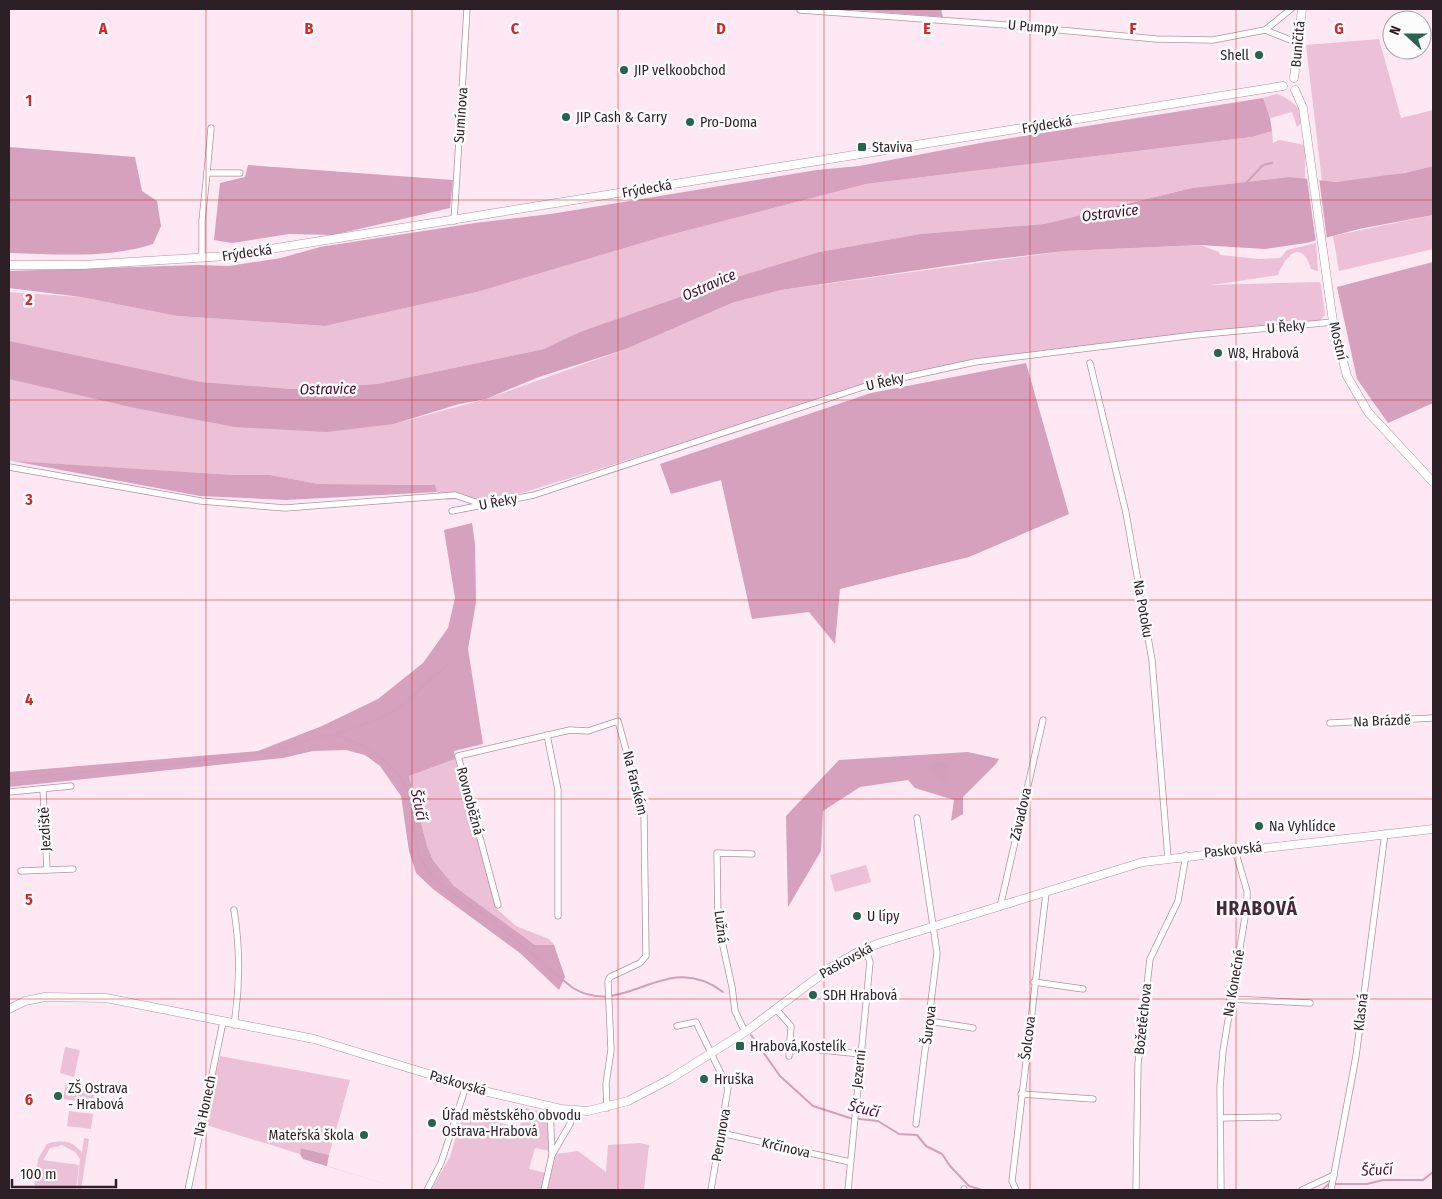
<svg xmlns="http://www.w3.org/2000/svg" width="1442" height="1199" font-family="'Fira Sans Condensed',sans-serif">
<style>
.green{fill:#ecc0d6}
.forest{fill:#d5a1bc}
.water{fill:#d39fba}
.pier{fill:#fee8f3}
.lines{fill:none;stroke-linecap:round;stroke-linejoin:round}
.stream{stroke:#d39fba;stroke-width:2}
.street-casing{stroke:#b391a3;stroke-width:7}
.secondary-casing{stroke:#b391a3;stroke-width:9}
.street{stroke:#fff;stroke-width:5.5}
.secondary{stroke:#fff;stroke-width:8}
.grid{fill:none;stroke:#d62828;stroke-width:1;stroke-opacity:0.55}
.poi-dot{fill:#28634e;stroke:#fcfcfc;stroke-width:2}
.labels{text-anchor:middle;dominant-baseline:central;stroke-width:5;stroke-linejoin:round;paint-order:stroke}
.street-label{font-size:14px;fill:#2c1f26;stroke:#fcfcfc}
.poi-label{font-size:14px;fill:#2c1f26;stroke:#fcfcfc;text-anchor:start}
.water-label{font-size:15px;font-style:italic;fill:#490b33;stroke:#fcfcfc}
.district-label{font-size:19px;font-weight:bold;letter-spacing:1px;fill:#452a39;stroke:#fcfcfc}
.grid-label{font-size:16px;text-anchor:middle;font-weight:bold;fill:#d62828;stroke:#fcfcfc;stroke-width:5;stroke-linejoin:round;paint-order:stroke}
</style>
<rect width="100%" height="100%" fill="#fee8f3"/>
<g class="green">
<path d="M1379 39 1401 118 1433 110V166C1398 174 1358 184 1322 181L1306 45Z"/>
<path d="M1276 94C1288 96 1313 116 1297 127L1292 112 1270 118 1263 98Z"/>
<path d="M1272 131 1273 143 1279 140 1305 145V180L1289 177 1192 188 1044 224 920 234 819 252 740 276 544 349 377 384 291 389 201 382 9 344V292L81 297 177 316 325 326 477 292 662 237 866 184 1252 137Z"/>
<path d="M1433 215V249L1339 271 1333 236Z"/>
<path d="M1316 243 1318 271 1311 269C1302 239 1286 254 1278 275L1211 285 1319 282 1321 284 1325 315 1319 321 975 362 869 385 483 505 476 498 446 500 437 492 435 485 319 484 270 475H235L9 461V377L394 424 486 399 626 349 732 303 781 290 1065 251 1200 245 1219 252 1220 255 1259 259 1280 258 1287 250Z"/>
<path d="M455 759 497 909 516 926 549 939 554 945H535L454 886 433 860 427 846 409 776Z"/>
<path d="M866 865 871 882 835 892 830 875Z"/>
<path d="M65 1047 80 1050 74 1077 60 1073Z"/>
<path d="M220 1056 350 1080 329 1155 301 1148 300 1154 203 1124Z"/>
<path d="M66 1083 95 1087 93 1103 63 1099Z"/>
<path d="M526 1108 545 1113 548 1119 549 1151 535 1148 529 1169 546 1173 541 1190H431L450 1157 463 1113 519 1128Z"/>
<path d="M69 1111 93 1114 91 1129 67 1126Z"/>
<path d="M84 1138 89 1139 81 1190H77L80 1159 75 1152 62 1145 50 1148 43 1160 79 1165 76 1190H34L38 1159 47 1144C60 1139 73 1140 82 1153Z"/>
<path d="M640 1143 649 1145 644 1190H547L556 1154 578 1151 606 1172 608 1145Z"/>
</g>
<g class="forest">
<path d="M840 9H941L943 17Z"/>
<path d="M1263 98 1270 118 1272 131 1252 137 866 184 662 237 477 292 325 326 177 316 81 297 9 288V271L198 265 229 266 281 258 320 247 475 223 551 214 817 170 859 166 986 142Z"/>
<path d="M9 147 135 157 142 191 157 201 161 226 153 244C108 259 56 254 9 253Z"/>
<path d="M248 165 453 180 450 208 333 235 289 234 232 243 214 240 220 183 245 177Z"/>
<path d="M1433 262V403L1388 423 1357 379 1337 287Z"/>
<path d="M1026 363 1069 514 969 557 840 589 835 644 809 612 752 619 721 480 671 494 660 464 871 393Z"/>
<path d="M13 461 235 475H270L319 484 435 485 437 492 286 500 200 496Z"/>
<path d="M472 523 475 544 476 602 468 649 483 744 454 751 455 759 409 776 427 846 433 860 454 886 535 945H554L565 977 559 990 520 953 433 889 416 873 409 851 401 796 380 766 365 755 346 750 313 751 283 758 9 787V772L258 751 322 726 378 699 423 663 448 628 455 598 444 530Z"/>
<path d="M968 752 999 759 996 764 963 797V814L951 821 954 800 915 788 908 780 860 787 823 811 821 851 788 907 786 816 839 760Z"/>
<path d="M301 1148 329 1155 327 1166 406 1190 303 1159 300 1154Z"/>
</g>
<g class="water">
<path d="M1433 166V215L1359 229 1306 243 1265 249 1200 245 1065 251 987 260 781 290 732 303 626 349 539 377 486 399 459 404 394 424 326 432 235 427 135 408 9 379V341L201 382 291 389 377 384 544 349 580 332 740 276 819 252 920 234 1044 224 1192 188 1289 177 1336 182 1404 173Z"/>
<path d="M933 761C946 762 951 769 948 782L943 784 930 768Z"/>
</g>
<path class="pier" d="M1307 178H1319L1327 240 1316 243Z"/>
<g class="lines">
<g class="stream">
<path d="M1246 183 1263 165 1272 163"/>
<path d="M331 735 374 721 398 709 449 663"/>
<path d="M9 779C96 770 184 765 271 751 286 749 321 733 333 735 358 740 381 755 397 773 418 797 408 835 423 863 436 888 467 901 489 918 518 940 544 966 573 988 626 1020 665 948 723 992"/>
<path d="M751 1035 780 1076 813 1106 850 1118 878 1121 899 1134 917 1135 926 1146 942 1154 950 1166 969 1186 982 1190"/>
<path d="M1322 1190 1329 1184H1367L1383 1180H1423L1433 1172"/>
</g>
<defs>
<g id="street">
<path d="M800 10 1006 25 1156 39 1213 40 1265 30 1298 43"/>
<path d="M1265 30 1291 9"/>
<path d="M211 128 207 173H240"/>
<path d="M454 221 467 9"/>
<path d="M202 258V221L207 173"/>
<path d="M1090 363 1126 513 1152 660 1168 858"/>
<path d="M9 467 201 501 285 508 455 495 481 504"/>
<path d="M452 511 534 495 869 385 975 362 1195 335 1333 322"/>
<path d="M1330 723 1433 718"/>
<path d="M547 735 558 790V916"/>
<path d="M43 789 47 870"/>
<path d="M9 792 71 786"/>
<path d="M21 871 73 869"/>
<path d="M498 905 458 756 570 730 588 731 618 721 644 815 646 956 640 963 610 977 608 981 611 1050 606 1084 607 1108"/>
<path d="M1000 907 1043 720"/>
<path d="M1034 982 1083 989"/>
<path d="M1230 999 1310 1003"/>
<path d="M776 1009 791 1026 789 1056"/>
<path d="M929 1021 973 1028"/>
<path d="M234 1025C240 987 240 947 234 910"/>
<path d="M677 1026 696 1022 728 1088 711 1190"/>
<path d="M745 1032 735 1011 732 987 718 923 717 853 752 854"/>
<path d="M821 1050 861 1054"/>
<path d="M1021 1094 1093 1099"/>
<path d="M1221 1118 1278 1117"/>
<path d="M916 1124 937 953 917 818"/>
<path d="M721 1133 850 1162"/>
<path d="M552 1155 570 1124 573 1111"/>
<path d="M188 1190 223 1022"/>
<path d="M427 1190 441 1163 466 1086"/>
<path d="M544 1190 552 1155 550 1107"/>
<path d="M848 1190 870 962 865 948"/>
<path d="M964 1190V1189"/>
<path d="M1016 1190 1012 1181 1046 893"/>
<path d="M1136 1190 1138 1064 1150 959 1178 901 1186 855"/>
<path d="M1221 1190 1220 1087 1223 1051 1247 905V891L1235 850"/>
<path d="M1302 1190 1334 1175"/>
<path d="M1331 1190 1356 1056 1385 833"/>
</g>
<g id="secondary">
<path d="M1294 78 1302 9"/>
<path d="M1295 90 1303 108 1333 322 1347 376 1368 412 1433 482"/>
<path d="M9 265H82L227 256 1283 86"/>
<path d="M9 1009 25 1001 45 997 106 998 314 1039 484 1091 561 1109 588 1111 628 1101 670 1079 748 1030 830 968 858 952 880 943 1143 862 1433 829"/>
</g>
</defs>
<use href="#street" class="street-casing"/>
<use href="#secondary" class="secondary-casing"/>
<use href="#street" class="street"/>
<use href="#secondary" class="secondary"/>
</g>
<path class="grid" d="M206 9V1190M412 9V1190M618 9V1190M824 9V1190M1030 9V1190M1236 9V1190M9 200H1433M9 400H1433M9 600H1433M9 799H1433M9 999H1433"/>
<g class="poi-dot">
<circle cx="1259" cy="55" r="5"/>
<circle cx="624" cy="70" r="5"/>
<circle cx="566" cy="117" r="5"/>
<circle cx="690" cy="122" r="5"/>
<rect x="857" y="142" width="10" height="10" rx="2.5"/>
<circle cx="1218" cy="353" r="5"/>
<circle cx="1259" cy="826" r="5"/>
<circle cx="857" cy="916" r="5"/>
<circle cx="813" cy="995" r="5"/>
<rect x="735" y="1041" width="10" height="10" rx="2.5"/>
<circle cx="704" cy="1079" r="5"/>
<circle cx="58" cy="1096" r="5"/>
<circle cx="432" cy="1123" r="5"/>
<circle cx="364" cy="1135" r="5"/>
</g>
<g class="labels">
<g class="street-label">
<text transform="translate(1033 27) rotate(5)">U Pumpy</text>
<text transform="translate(1298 44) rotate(-85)">Buničitá</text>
<text transform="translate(461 115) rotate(-86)">Sumínova</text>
<text transform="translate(1047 125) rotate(-9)">Frýdecká</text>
<text transform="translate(647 189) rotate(-10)">Frýdecká</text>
<text transform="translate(247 253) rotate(-8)">Frýdecká</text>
<text transform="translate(1286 327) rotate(-5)">U Řeky</text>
<text transform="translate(1338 341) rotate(77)">Mostní</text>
<text transform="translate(885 382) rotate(-13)">U Řeky</text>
<text transform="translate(498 502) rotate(-11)">U Řeky</text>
<text transform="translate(1143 609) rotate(80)">Na Potoku</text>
<text transform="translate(1382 721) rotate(-2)">Na Brázdě</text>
<text transform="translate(635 783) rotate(76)">Na Farském</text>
<text transform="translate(470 801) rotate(75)">Rovnoběžná</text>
<text transform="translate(1021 814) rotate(-77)">Závadova</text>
<text transform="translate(45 829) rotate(-93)">Jezdiště</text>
<text transform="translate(1233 850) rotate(-6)">Paskovská</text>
<text transform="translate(721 927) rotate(83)">Lužná</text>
<text transform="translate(846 961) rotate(-29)">Paskovská</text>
<text transform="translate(1234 983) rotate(-80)">Na Konečné</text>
<text transform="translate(1361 1012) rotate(-83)">Klasná</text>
<text transform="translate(1143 1019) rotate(-84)">Božetěchova</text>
<text transform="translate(929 1025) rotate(-83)">Šurova</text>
<text transform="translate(1028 1038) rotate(-83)">Šolcova</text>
<text transform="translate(859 1069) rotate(-84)">Jezerní</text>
<text transform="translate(458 1083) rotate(16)">Paskovská</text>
<text transform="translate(205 1106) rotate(-78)">Na Honech</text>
<text transform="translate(721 1135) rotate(-80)">Perunova</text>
<text transform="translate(786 1148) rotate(13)">Krčínova</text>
</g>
<g class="poi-label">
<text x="1249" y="55" text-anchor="end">Shell</text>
<text x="634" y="70">JIP velkoobchod</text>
<text x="576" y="117">JIP Cash &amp; Carry</text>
<text x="700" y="122">Pro-Doma</text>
<text x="872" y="147">Staviva</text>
<text x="1228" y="353">W8, Hrabová</text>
<text x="1269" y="826">Na Vyhlídce</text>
<text x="867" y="916">U lípy</text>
<text x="823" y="995">SDH Hrabová</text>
<text x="750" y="1046">Hrabová,Kostelík</text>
<text x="714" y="1079">Hruška</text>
<text x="68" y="1088">ZŠ Ostrava<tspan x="68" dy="16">- Hrabová</tspan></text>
<text x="442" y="1115">Úřad městského obvodu<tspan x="442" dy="16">Ostrava-Hrabová</tspan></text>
<text x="354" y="1135" text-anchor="end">Mateřská škola</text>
</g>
<g class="water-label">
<text transform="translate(1110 213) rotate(-7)">Ostravice</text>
<text transform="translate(709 285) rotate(-24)">Ostravice</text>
<text transform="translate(328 389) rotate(-1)">Ostravice</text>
<text transform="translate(419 805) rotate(78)">Ščučí</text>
<text transform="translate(864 1109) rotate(13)">Ščučí</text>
<text transform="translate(1377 1170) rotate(-3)">Ščučí</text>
</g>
<g class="district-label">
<text x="1257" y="908">HRABOVÁ</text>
</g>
</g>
<g class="grid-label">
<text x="103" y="34">A</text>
<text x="309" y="34">B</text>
<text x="515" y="34">C</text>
<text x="721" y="34">D</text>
<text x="927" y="34">E</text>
<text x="1133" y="34">F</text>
<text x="1339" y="34">G</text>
<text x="29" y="106">1</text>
<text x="29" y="305">2</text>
<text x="29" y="505">3</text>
<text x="29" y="705">4</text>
<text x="29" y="905">5</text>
<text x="29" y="1105">6</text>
</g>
<rect width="1442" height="1199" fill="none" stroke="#2c1f26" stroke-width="20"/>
<g transform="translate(1407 35) rotate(291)"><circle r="24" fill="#fcfcfc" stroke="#a9a4a6"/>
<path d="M0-4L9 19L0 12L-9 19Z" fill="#28634e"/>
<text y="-8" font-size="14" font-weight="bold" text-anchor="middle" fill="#2c1f26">N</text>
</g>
<path d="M12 1179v8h104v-8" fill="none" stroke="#2c1f26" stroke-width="2.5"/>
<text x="20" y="1179" font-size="15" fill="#2c1f26" stroke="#fcfcfc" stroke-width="4" paint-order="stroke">100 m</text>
</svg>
